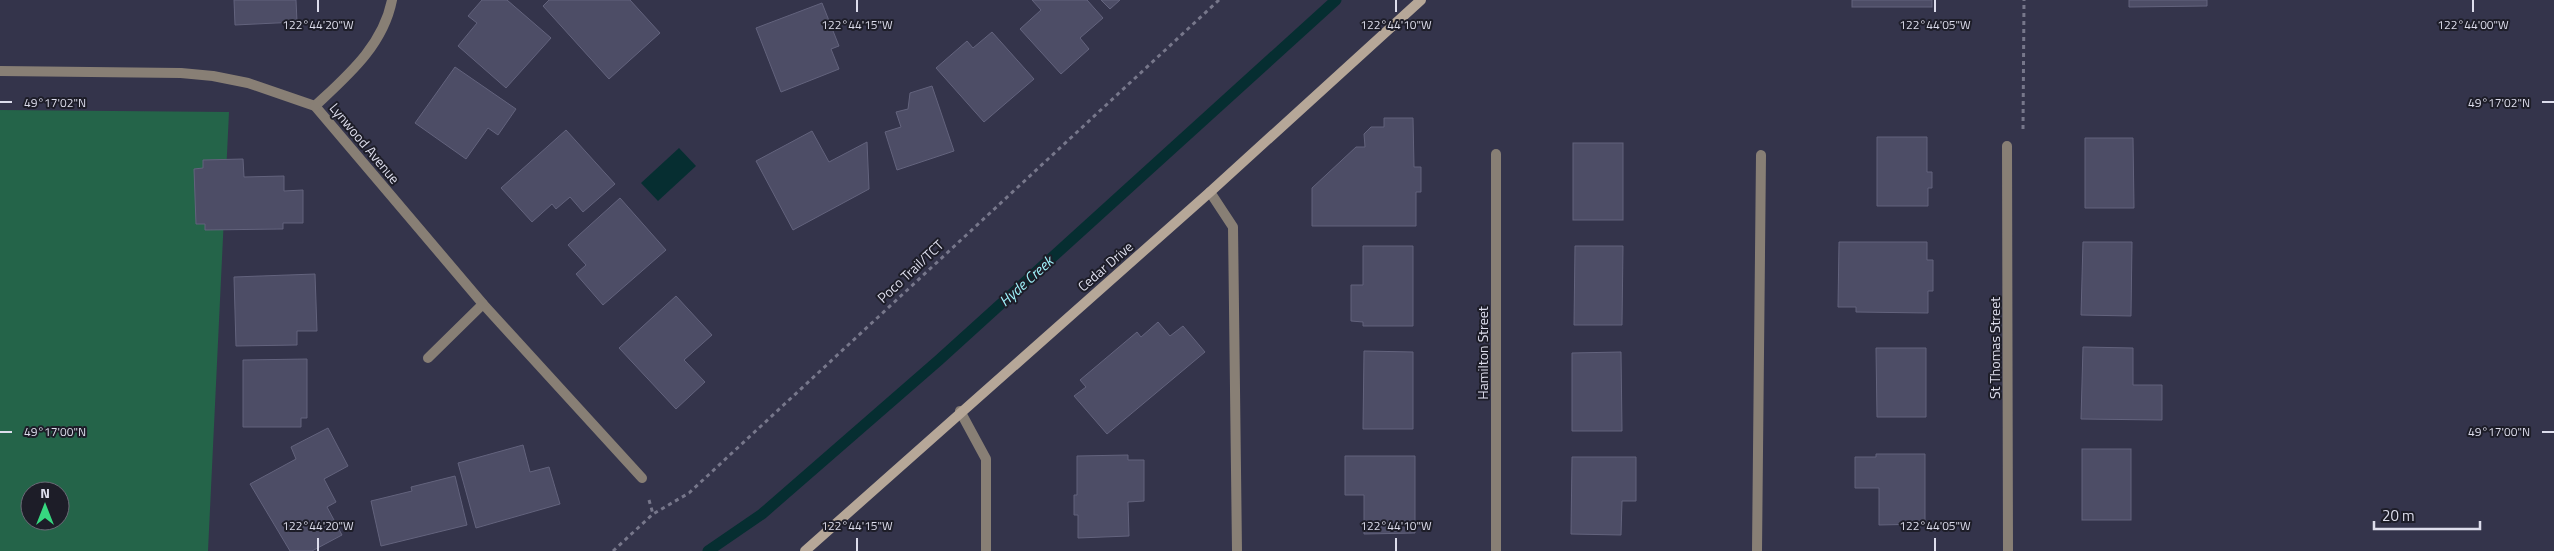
<svg xmlns="http://www.w3.org/2000/svg" width="2554" height="551" font-family="'Titillium Web',sans-serif">
<style>
.green{fill:#246449;fill-rule:evenodd}
.water{fill:#062e31}
.lines{fill:none;stroke-linecap:round;stroke-linejoin:round}
.stream{stroke:#062e31;stroke-width:11}
.building{fill:#4d4d66;stroke:#63637d}
.path{stroke:#77778b;stroke-width:3;stroke-dasharray:4 4;stroke-linecap:butt}
.lane{stroke:#887f75;stroke-width:10}
.street{stroke:#887f75;stroke-width:10}
.secondary{stroke:#b6a798;stroke-width:10}
.ticks{fill:none;stroke:#ddddec;stroke-width:2}
.labels{text-anchor:middle;dominant-baseline:central;stroke-width:4;stroke-linejoin:round;paint-order:stroke}
.street-label{font-size:14px;fill:#ddddec;stroke:#1d1d28}
.water-label{font-size:15px;font-style:italic;fill:#9ff3fb;stroke:#1d1d28}
.ticks-label{font-size:12px;text-anchor:middle;fill:#ddddec;stroke:#1d1d28;stroke-width:4;stroke-linejoin:round;paint-order:stroke}
</style>
<rect width="100%" height="100%" fill="#34344b"/>
<path class="green" d="M0 110 229 112 208 551H0ZM30 491H60V521H30Z"/>
<path class="water" d="M679 148 696 166 658 201 641 183Z"/>
<g class="lines">
<path class="stream" d="M708 551 762 514 939 360 1336 0"/>
</g>
<g class="building">
<path d="M234 0H296L297 22 235 25Z"/>
<path d="M482 0H507L551 38 506 88 458 46 477 23 468 16Z"/>
<path d="M549 0H630L660 33 609 79 543 6Z"/>
<path d="M1032 0H1087L1103 18 1080 38 1089 49 1061 74 1020 29 1041 10Z"/>
<path d="M1101 0H1120L1110 9Z"/>
<rect x="1852" y="0" width="80" height="7"/>
<path d="M2129 0H2207V6L2129 7Z"/>
<path d="M822 3 839 46 831 49 839 69 781 92 756 28Z"/>
<path d="M992 32 1034 79 984 122 936 68 967 41 973 48Z"/>
<path d="M455 67 516 109 498 135 488 128 466 159 415 123Z"/>
<path d="M932 86 954 151 897 170 885 132 901 127 896 112 908 109 910 93Z"/>
<path d="M1384 118H1413L1414 167H1421V192H1416V226H1312V188L1356 147H1365L1364 134 1371 127H1384Z"/>
<path d="M566 130 615 184 583 212 570 197 556 209 552 204 532 222 501 188Z"/>
<path d="M812 131 829 162 867 142 869 189 793 230 756 161Z"/>
<path d="M1877 137H1927V172H1932V188H1928V206H1877Z"/>
<path d="M2085 138H2133L2134 208H2085Z"/>
<rect x="1573" y="143" width="50" height="77"/>
<path d="M243 159 244 177 284 176V191L303 190V223H283V229L205 230V224H196L194 169 203 168V160Z"/>
<path d="M620 198 666 250 603 305 576 274 586 265 568 245Z"/>
<path d="M1839 242H1927V260H1933V291H1928V313L1856 312V307H1838Z"/>
<path d="M2083 242H2132L2131 316 2081 315Z"/>
<path d="M1363 246H1413V326H1363V322L1351 321V285H1363Z"/>
<path d="M1575 246H1623L1622 325H1574Z"/>
<path d="M315 274 317 331H297V345L236 346 234 277Z"/>
<path d="M676 296 712 335 684 360 705 382 676 409 619 348Z"/>
<path d="M1158 322 1170 336 1183 326 1205 352 1107 434 1074 396 1086 387 1080 380 1137 332 1141 337Z"/>
<path d="M2083 347 2133 348V385H2162V420L2081 419Z"/>
<path d="M1876 348H1926V417H1877Z"/>
<path d="M1364 351 1413 352V429H1363Z"/>
<path d="M1621 352 1622 431H1572V353Z"/>
<path d="M307 359V418H301V427H243V360Z"/>
<path d="M328 428 348 466 324 479 336 502 327 507 342 535 312 551H290L250 484 296 459 291 447Z"/>
<path d="M523 445 530 472 549 467 560 504 476 528 458 463Z"/>
<rect x="2082" y="449" width="49" height="71"/>
<path d="M1876 454H1925V524L1879 525V488H1855V457H1876Z"/>
<path d="M1128 455V460H1144V501L1128 502 1129 536 1078 538V515H1074V495H1077V456Z"/>
<path d="M1345 456H1415V533L1364 534V495H1345Z"/>
<path d="M1572 457H1636V501H1622L1621 535 1571 534Z"/>
<path d="M455 476 467 525 381 546 371 501 412 491 411 487Z"/>
</g>
<g class="lines">
<g class="path">
<path d="M2023 129 2024 0"/>
<path d="M649 500 653 514"/>
<path d="M613 551 653 514 689 493 1219 0"/>
</g>
<g class="lane">
<path d="M1210 192 1233 227 1237 551"/>
<path d="M1757 551 1761 155"/>
</g>
<g class="street">
<path d="M0 71 181 73 213 76 248 83 315 106 483 304 642 478"/>
<path d="M315 106C347 76 383 46 392 0"/>
<path d="M2007 146 2008 551"/>
<path d="M428 358 483 304"/>
<path d="M960 411 986 459V551"/>
<path d="M1496 551V154"/>
</g>
<path class="secondary" d="M805 551 1210 192 1421 0"/>
</g>
<path class="ticks" d="M318 0V12M857 0V12M1396 0V12M1935 0V12M2473 0V12M0 102H12M2542 102H2554M0 432H12M2542 432H2554M318 538V551M857 538V551M1396 538V551M1935 538V551"/>
<g class="labels">
<g class="street-label">
<text transform="translate(365 143) rotate(50)">Lynwood Avenue</text>
<text transform="translate(1105 266) rotate(-41)">Cedar Drive</text>
<text transform="translate(910 271) rotate(-43)">Poco Trail/TCT</text>
<text transform="translate(1994 348) rotate(-90)">St Thomas Street</text>
<text transform="translate(1482 353) rotate(-90)">Hamilton Street</text>
</g>
<g class="water-label">
<text transform="translate(1026 281) rotate(-42)">Hyde Creek</text>
</g>
</g>
<g class="ticks-label">
<text x="318" y="29">122°44'20"W</text>
<text x="857" y="29">122°44'15"W</text>
<text x="1396" y="29">122°44'10"W</text>
<text x="1935" y="29">122°44'05"W</text>
<text x="2473" y="29">122°44'00"W</text>
<text x="55" y="107">49°17'02"N</text>
<text x="2499" y="107">49°17'02"N</text>
<text x="55" y="436">49°17'00"N</text>
<text x="2499" y="436">49°17'00"N</text>
<text x="318" y="530">122°44'20"W</text>
<text x="857" y="530">122°44'15"W</text>
<text x="1396" y="530">122°44'10"W</text>
<text x="1935" y="530">122°44'05"W</text>
</g>
<g transform="translate(45 506)"><circle r="24" fill="#1d1d28" stroke="#6a6a76"/>
<path d="M0-4L9 19L0 12L-9 19Z" fill="#37d880"/>
<text y="-8" font-size="14" font-weight="bold" text-anchor="middle" fill="#ddddec">N</text>
</g>
<path d="M2374 521v8h106v-8" fill="none" stroke="#ddddec" stroke-width="2.5"/>
<text x="2382" y="521" font-size="15" fill="#ddddec" stroke="#1d1d28" stroke-width="4" paint-order="stroke">20 m</text>
</svg>
